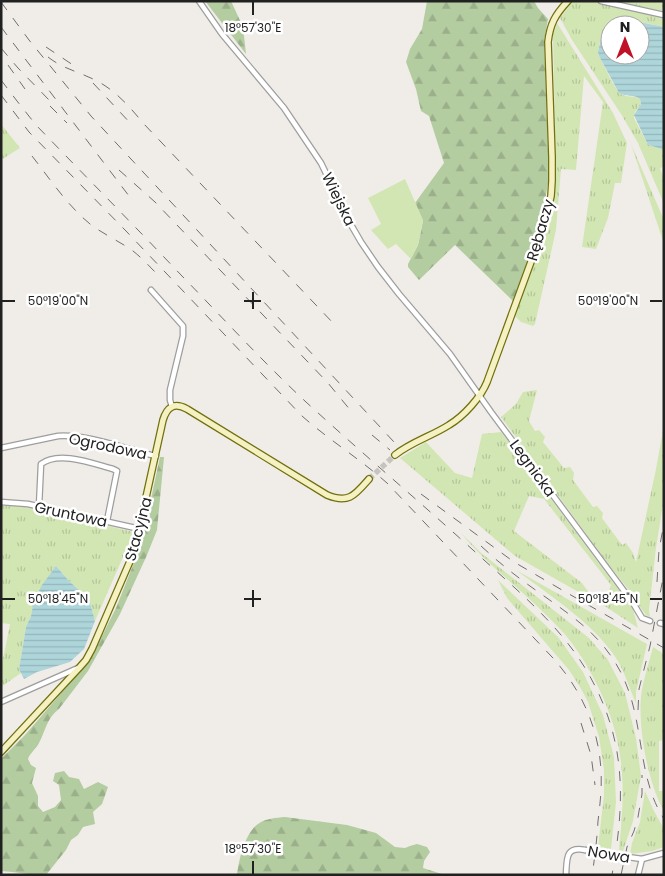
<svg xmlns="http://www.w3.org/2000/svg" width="665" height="876" font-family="Poppins,sans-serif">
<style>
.grass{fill:url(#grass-tufts)}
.forest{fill:url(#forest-firs)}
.garden{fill:#d2e6b3}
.water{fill:url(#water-rules)}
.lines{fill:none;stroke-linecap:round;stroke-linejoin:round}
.secondary-tunnel{stroke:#c7c4c0;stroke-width:5.5;stroke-dasharray:5.5 3;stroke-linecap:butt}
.street-casing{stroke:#9e9e9e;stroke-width:7}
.secondary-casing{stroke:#71700e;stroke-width:8}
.street{stroke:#fff;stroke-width:4.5}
.secondary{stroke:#f5f1c2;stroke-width:5.5}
.rail{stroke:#6f6f6f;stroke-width:1;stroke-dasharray:10 10;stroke-linecap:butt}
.street-bridge-casing{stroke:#9e9e9e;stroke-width:7;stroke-linecap:butt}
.street-bridge{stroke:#fff;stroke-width:4.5}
.ticks{fill:none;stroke:#212121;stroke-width:2}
.labels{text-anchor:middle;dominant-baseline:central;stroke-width:5;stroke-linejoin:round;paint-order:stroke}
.street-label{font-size:15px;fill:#212121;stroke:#fff}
.ticks-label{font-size:12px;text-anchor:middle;fill:#212121;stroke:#fff;stroke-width:5;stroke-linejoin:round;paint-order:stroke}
</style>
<defs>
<pattern id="grass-tufts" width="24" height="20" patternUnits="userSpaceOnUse" patternTransform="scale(1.25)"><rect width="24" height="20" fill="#d2e6b3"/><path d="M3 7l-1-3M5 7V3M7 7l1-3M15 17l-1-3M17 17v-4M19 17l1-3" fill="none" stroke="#b4c59a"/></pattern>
<pattern id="forest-firs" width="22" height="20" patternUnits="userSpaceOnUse" patternTransform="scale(1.25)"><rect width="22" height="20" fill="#b3cca0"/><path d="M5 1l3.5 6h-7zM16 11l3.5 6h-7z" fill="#9aaf8a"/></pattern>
<pattern id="water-rules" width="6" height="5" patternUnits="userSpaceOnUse" patternTransform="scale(1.25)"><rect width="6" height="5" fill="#add5da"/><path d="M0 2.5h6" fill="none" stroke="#95b7bb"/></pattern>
</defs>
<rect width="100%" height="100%" fill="#f0ede8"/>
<g class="grass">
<path d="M573 1H593L664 17V27L623 18 619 19 604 31 601 36 598 52 599 56C603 63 615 90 621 94 627 98 634 95 640 99L641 104 635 112 634 118 647 143 649 145 664 150V167H662L660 169 664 178V204L638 143 621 114 572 40 560 18Z"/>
<path d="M608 1H664V11Z"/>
<path d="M557 23 613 113 627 143 621 183H615L608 218 596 249 582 247 603 102 584 76 576 170 561 169 556 230 535 324 533 326 521 322 515 316 548 223 556 171 553 34Z"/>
<path d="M1 124 20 148 1 160Z"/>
<path d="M631 144 664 220V244Z"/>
<path d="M537 390 529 421 535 431 539 430 545 437 543 442 564 468 570 467 574 473 573 480 593 507 597 506 603 513 602 518 622 545 626 543 633 553 636 562 656 469 664 425V498L656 548 649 610 650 617 646 615 632 596 629 590 608 564 501 417 516 404 523 392Z"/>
<path d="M501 432 633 609 638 628 603 605 611 585 544 499 529 496 514 531 582 583 596 602 515 556 400 458 426 442 455 473 472 478 482 434Z"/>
<path d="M1 506H21L134 532 95 621 89 599 69 581 56 566 34 600 31 616 26 627 19 669 21 673 1 687V669L10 624 1 623Z"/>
<path d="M460 532 480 552 589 638 608 660 625 693 636 738 641 776 633 821 623 851 619 850C622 819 625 787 620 756 615 714 589 661 561 630 535 602 505 579 478 552 472 546 466 539 460 532Z"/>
<path d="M516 570 647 644 636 692V703C630 690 626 676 619 663 599 627 549 595 516 570Z"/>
<path d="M498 580 558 637 583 672 603 715 614 757 616 802 611 849 598 847 604 795V770L599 737 588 702 580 687 569 670 507 598Z"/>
<path d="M653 647 664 654V746L663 740 659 741V791H664V811C648 784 638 728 641 696 643 680 649 663 653 647Z"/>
<path d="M645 791 653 809 664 829V847L652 851 630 854 632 843 640 822Z"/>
</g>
<g class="forest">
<path d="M205 1H231L243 27 246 54Z"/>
<path d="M427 1H534L538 8 548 19 544 41 549 177 541 224 513 301 455 245 419 280 408 267V264L418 245 423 221 415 203 444 163 429 116 421 111 416 89 406 62 410 49 422 29Z"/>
<path d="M160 457H164L157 530 147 555 120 614 88 671 59 709C46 719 46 730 39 743 36 749 30 753 28 759L31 765 36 768 32 783 38 796V806L43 812 55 807 61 800 59 785 53 781 55 773 64 771 69 777 79 779 84 789 98 782 108 787 102 804 93 812 95 824 83 827 78 835 71 840 66 850 46 875C31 875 16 872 1 871V759L25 735 82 669 95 650 116 608 141 545Z"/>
<path d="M285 817 347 825 376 833 395 847 405 848 410 846 417 844 427 847 430 852 424 861 423 868 445 875H237C239 859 245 833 258 824 266 818 276 818 285 817Z"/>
</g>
<path class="garden" d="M405 179 423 220 418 245 411 259 396 244 388 249 371 230 381 224 368 198Z"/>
<g class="water">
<path d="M620 18 664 27V150L649 145 647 143 634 115 641 104 640 99C634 94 626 97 619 93L599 56 598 52 602 34 610 26V55H640V25H611Z"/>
<path d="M56 566 69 581 89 599 95 621 84 649 70 662 37 672 24 679 19 669 26 627 31 616 34 600 42 585Z"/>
</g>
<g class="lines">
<path class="secondary-tunnel" d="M369 479 395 455"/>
<defs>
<g id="street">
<path d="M199 1 222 34 284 108 321 163 350 223 361 242 378 267 399 294 450 354 491 412 633 603 642 618 650 621"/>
<path d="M601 1 664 15"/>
<path d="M151 290 183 326V336L170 390V400L172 407"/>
<path d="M1 448 58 436C89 434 125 449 156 456"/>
<path d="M1 502 28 504 140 529"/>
<path d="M39 506 41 464C59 450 94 464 113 469L117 471 107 521"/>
<path d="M660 623 664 624"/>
<path d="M1 702 78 668"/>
<path d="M628 857 642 859 664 853"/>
<path d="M566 875C567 859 565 846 585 850"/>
<path d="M638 875 642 859"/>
</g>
<g id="secondary">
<path d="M395 455C411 442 432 436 449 425 464 416 481 397 487 382L543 229 551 196 552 181V157L548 42C550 24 555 15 568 1"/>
<path d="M1 752 79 668 86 660 92 649 134 552 163 420C167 407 174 402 187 409L327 495C349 504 355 495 369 479"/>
</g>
</defs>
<use href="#street" class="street-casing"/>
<use href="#secondary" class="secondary-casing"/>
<use href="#street" class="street"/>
<use href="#secondary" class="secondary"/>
<g class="rail">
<path d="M1 2 29 40 91 116 394 442"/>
<path d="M1 27 129 196"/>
<path d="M46 47 76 67"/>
<path d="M1 48 18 68 50 101"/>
<path d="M48 57C63 69 80 72 97 81 116 91 130 107 143 123L334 324"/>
<path d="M8 65 25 89"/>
<path d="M1 80 17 101 36 125C84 175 133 224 181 275 222 317 263 362 306 402 365 456 426 507 484 560 526 598 570 635 595 686 627 749 624 808 612 875"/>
<path d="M93 83 132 125"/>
<path d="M1 95 29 132 126 231 302 416C329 440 360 459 387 483L552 657C581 689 599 728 601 771 602 788 600 805 598 821 597 839 595 857 592 875"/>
<path d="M50 106 67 123"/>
<path d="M32 156C50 179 67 205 90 224 103 234 119 241 133 251 142 258 150 267 158 275"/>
<path d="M119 170 155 202 328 383 351 411"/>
<path d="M372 435 390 450"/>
<path d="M421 494 514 562 562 590 664 648"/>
<path d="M481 546C489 553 496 560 504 566 530 588 561 606 586 628 603 643 618 663 626 684 644 727 638 779 664 819"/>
<path d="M657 582 659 550 664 523"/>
<path d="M638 710 639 689 650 646 664 573"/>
<path d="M581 723 591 755 595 785"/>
<path d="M621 875 627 847 634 831 638 817 642 794V775"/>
</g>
<defs>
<path id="street-bridge" d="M585 850 628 857"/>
</defs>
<use href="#street-bridge" class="street-bridge-casing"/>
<use href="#street-bridge" class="street-bridge"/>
</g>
<path class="ticks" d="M253 2V15M253 292V309M2 301H15M244 301H261M650 301H662M253 590V607M2 599H15M244 599H261M650 599H662M253 861V874"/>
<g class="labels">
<g class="street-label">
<text transform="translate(339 199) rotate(64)">Wiejska</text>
<text transform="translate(540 230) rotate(-74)">Rębaczy</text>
<text transform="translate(108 446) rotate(12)">Ogrodowa</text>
<text transform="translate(533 468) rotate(54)">Legnicka</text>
<text transform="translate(71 514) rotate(12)">Gruntowa</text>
<text transform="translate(138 529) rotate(-75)">Stacyjna</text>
<text transform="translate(609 854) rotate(10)">Nowa</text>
</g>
</g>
<g class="ticks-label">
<text x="253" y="32">18°57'30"E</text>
<text x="58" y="305">50°19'00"N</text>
<text x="608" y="305">50°19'00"N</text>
<text x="58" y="603">50°18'45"N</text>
<text x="608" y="603">50°18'45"N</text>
<text x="253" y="853">18°57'30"E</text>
</g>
<rect width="665" height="876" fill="none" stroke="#212121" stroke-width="5"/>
<g transform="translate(625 40)"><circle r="24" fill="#ffffff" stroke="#a6a6a6"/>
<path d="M0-4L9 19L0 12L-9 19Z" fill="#c01126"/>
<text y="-8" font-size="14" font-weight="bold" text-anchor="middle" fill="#212121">N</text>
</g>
</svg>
